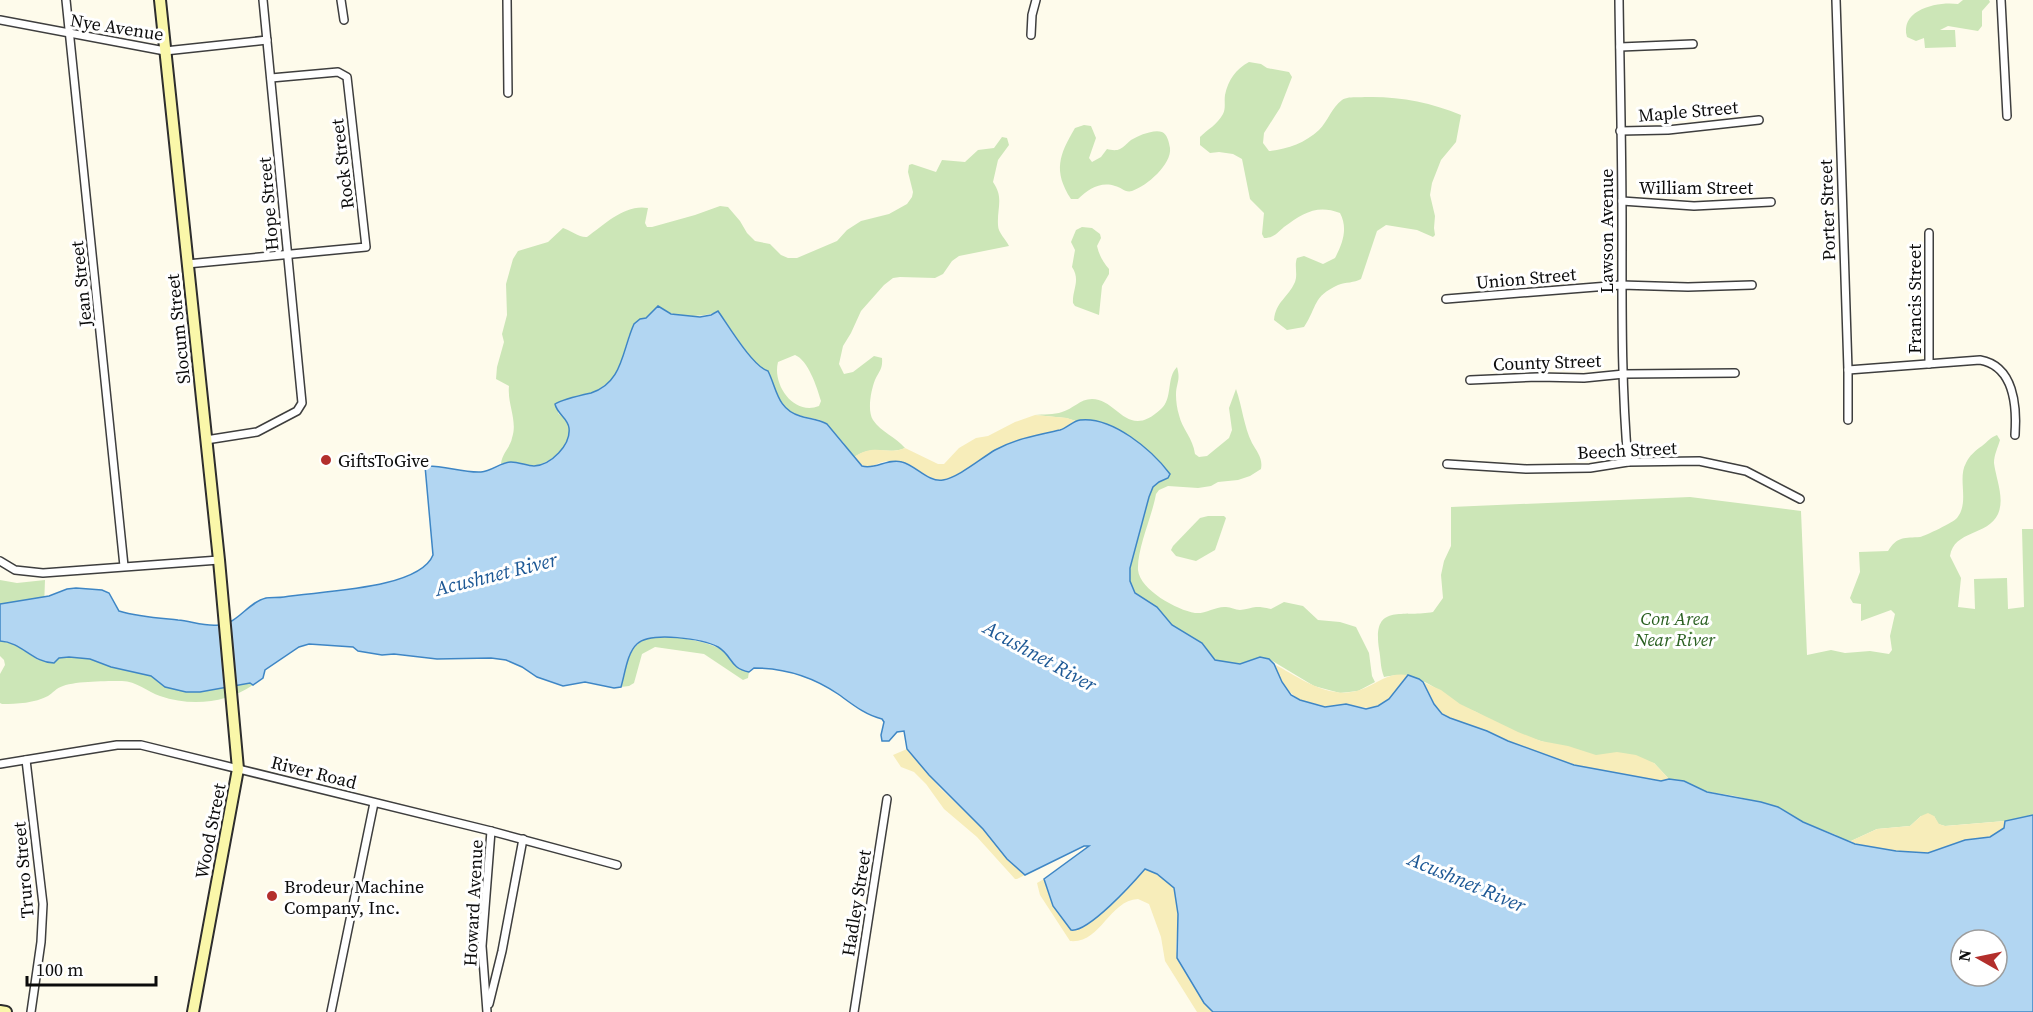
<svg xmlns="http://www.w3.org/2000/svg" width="2033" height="1012" font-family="'Source Serif 4',serif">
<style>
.green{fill:#cce6b7;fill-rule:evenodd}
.sand{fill:#f7edba}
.water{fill:#b2d6f2;stroke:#3e86c5;stroke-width:1.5;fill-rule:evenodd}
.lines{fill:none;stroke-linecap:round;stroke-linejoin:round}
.street-casing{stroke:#3e3e3e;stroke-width:10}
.secondary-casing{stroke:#2d2d2d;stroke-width:14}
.street{stroke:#fff;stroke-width:7}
.secondary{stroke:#faf7a9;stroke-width:10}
.poi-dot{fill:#b32f2c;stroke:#fff;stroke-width:2}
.labels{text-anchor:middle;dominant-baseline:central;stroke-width:6;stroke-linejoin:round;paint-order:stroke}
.street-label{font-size:18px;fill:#0b0b0b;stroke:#fff}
.poi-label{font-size:18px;fill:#0b0b0b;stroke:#fff;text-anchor:start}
.park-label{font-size:18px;font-style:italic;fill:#295f20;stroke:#fff}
.water-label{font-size:20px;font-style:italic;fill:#1d5895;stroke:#fff}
</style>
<rect width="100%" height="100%" fill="#fefbeb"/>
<g class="green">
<path d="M1963 0H1989L1990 2 1982 11V26L1978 31 1948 26 1940 30H1955L1956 47 1925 48 1924 38 1916 41 1907 37C1899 9 1939 1 1958 4Z"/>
<path d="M1249 62 1261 64 1267 68 1289 72 1292 77 1280 108 1264 133 1263 143 1269 151C1288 149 1305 143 1319 130 1328 121 1332 107 1342 100 1348 96 1358 98 1365 97 1398 96 1430 102 1461 115L1456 142 1441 160 1432 183 1430 195 1435 216 1434 228 1435 235 1433 237 1417 230 1386 225 1377 231 1361 279C1354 283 1346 282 1338 285 1312 297 1318 306 1304 327L1287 330 1274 320C1276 301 1288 298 1295 282 1298 274 1294 266 1297 258L1304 256 1323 264 1335 258C1343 243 1348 228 1340 213 1317 204 1303 213 1284 227 1277 233 1274 238 1264 238L1262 234 1264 213 1250 199 1242 159 1233 154 1219 152 1210 153 1200 145V137C1208 129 1217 125 1223 114 1226 108 1224 102 1225 95 1228 80 1236 69 1249 62Z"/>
<path d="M1084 125 1091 126 1096 138 1089 158 1092 162 1101 157 1107 149C1111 150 1116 151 1120 149 1124 147 1127 143 1131 140 1138 136 1153 129 1162 132 1167 134 1169 142 1170 148 1172 164 1147 186 1132 191 1125 193 1121 187 1115 186 1101 181 1088 189 1078 199H1071C1053 171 1059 155 1075 128Z"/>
<path d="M1002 137 1007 138 1009 145 998 160 993 182C1004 198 997 207 998 225 998 233 1006 239 1009 246L959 256 952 261 943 274 935 278 900 277 893 278 884 285 861 311 851 333 843 346 839 364 844 374 853 372 874 356 882 358C883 369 879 371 875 380 871 390 867 411 873 420 881 432 896 437 905 448 887 456 874 443 853 458L843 442 827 424 820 420 793 414 782 406 774 389 771 377 754 362 718 311C705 318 678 317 664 311L646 318 629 335 620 367 612 380 594 392 567 401H559L558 413C561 416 566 419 568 423 577 441 553 461 538 465 525 468 515 459 501 464 502 453 510 448 512 438 518 421 507 404 509 386L496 379 497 367 504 342 502 334 507 315 506 284 513 259 518 251 548 242 563 228C570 230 580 238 587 237 605 224 625 204 648 208L645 223 647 227H652L695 215 720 206 728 207 740 221 747 233 755 241 770 244 781 255 788 258H797L837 241 847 230 861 221 889 214 907 204 912 197 913 192 908 172 909 165 912 164 936 172 942 160 965 162 978 150 994 148ZM795 355C808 360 817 387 821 401L819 406C794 416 772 385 778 362Z"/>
<path d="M1082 227 1092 228 1100 234 1101 238 1097 246C1099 255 1103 262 1109 269V274L1102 286 1099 315 1075 306 1073 303C1072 290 1081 280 1072 267L1075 250 1071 242 1076 230Z"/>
<path d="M1177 367C1181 381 1176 383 1176 395 1176 401 1177 409 1179 415 1182 429 1193 438 1195 454L1199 457 1207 456 1229 438 1232 430 1229 408 1236 389C1242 406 1244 427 1252 443 1257 452 1263 458 1261 469L1250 476 1238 480 1218 482 1211 486 1198 488 1168 486 1159 490 1156 494C1152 517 1137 548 1138 570 1140 590 1177 610 1195 613 1206 614 1216 606 1226 607 1231 607 1235 610 1240 610 1256 608 1253 605 1271 609L1284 602 1303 606 1318 620 1340 622 1356 627 1369 653 1372 676 1375 682 1358 691 1340 693 1314 686 1269 659 1260 657 1240 664 1215 660 1202 643 1172 625 1157 607 1135 593 1130 581V568L1149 497 1153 487 1159 482 1168 478 1170 474 1157 459 1128 435 1088 420 1076 421 1066 418 1035 415C1043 414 1054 415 1062 412 1073 409 1080 399 1092 399 1118 399 1127 441 1161 409 1173 399 1166 378 1177 367Z"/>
<path d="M1997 435 2000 440C1998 447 1994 455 1994 463 1996 479 2005 498 1998 514 1988 536 1954 530 1950 556L1961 578 1958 607 1975 609 1974 579 2007 578 2008 609 2024 607 2022 529H2033V815L2005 821 1945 826 1938 824 1934 816H1921L1910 826 1877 829 1851 841 1840 839 1836 835 1803 822 1778 807 1735 796 1703 791 1679 780 1669 779 1654 763 1597 757 1544 742 1512 732 1476 712 1454 703V701C1431 685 1414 670 1384 677 1380 667 1381 659 1379 649 1372 602 1402 618 1433 612L1443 598 1441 575 1444 561 1451 546V507L1690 497 1801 511 1807 655 1831 650 1845 653 1870 651 1889 654 1892 650 1890 636 1895 614 1891 610 1861 621V604L1853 603 1850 598 1860 572 1859 552 1888 551C1897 536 1905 538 1920 537 1925 536 1954 522 1957 518 1970 502 1957 479 1966 463 1969 456 1976 450 1982 446 1987 442 1991 437 1997 435Z"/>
<path d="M1208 516H1224L1226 518 1215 550 1196 561 1176 556 1171 550 1173 546 1200 518Z"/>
<path d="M0 580 17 583 45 580 44 608 0 611Z"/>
<path d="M654 636C668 635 709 641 720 649 732 658 734 669 749 672L748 678 743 680 704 654 655 647 642 654 634 683 629 686 621 687C627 665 628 642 654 636Z"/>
<path d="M0 641 14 644 38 660 69 657 90 659 111 667 151 676 165 687 200 692 250 683 253 685C226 703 192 707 160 696 148 692 136 681 122 681 107 681 77 681 63 686 56 688 53 693 48 696 35 703 17 704 2 704L0 703V674L5 665 4 660 0 656Z"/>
</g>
<g class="sand">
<path d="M1035 415 1067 418 1076 421C1063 433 1029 435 1011 443 992 450 958 479 942 480 931 481 907 461 890 461 872 461 872 476 853 458 875 442 886 456 905 448L938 464H944L959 448 976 438 988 436 1015 422Z"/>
<path d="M1274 664C1300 678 1333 703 1365 688 1380 681 1390 672 1408 675 1398 685 1392 699 1379 706 1368 711 1358 705 1347 705 1341 704 1335 707 1328 707 1297 706 1285 691 1274 664Z"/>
<path d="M1423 682 1441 690 1460 704 1518 732 1541 741 1568 746 1596 755 1617 752 1636 755 1654 763 1669 779 1661 781 1574 765 1508 741 1487 731 1450 718 1442 714 1434 703Z"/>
<path d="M907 749 940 788 983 829 1007 859 1025 875 1017 879H1015L977 837 944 809 926 784 914 772 901 767 893 755Z"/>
<path d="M1928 813 1934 816 1939 824 1945 826 2005 821 2004 828 1991 837 1965 840 1928 853 1896 851 1855 844 1851 841 1877 829 1910 826 1921 816Z"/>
<path d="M1145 869 1157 874 1174 888 1178 914 1176 950 1180 964 1204 1003 1213 1012H1197L1165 961 1161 937 1149 904 1138 899C1108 901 1101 944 1070 941L1040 895 1037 883 1044 879 1049 895 1081 929 1106 910Z"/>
</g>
<path class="water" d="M658 306 671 314 700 317 711 315 718 311C728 325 753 367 768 371 777 389 777 409 800 416 809 419 818 419 827 424L862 466C876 470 887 458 902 462 915 465 929 483 943 480 959 477 980 459 995 450 1015 439 1037 435 1060 430 1067 428 1073 421 1080 420 1112 416 1152 450 1170 474L1168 478 1159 482 1153 487 1149 497 1130 568V581L1135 593 1157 607 1172 625 1202 643 1215 660 1240 664 1260 657 1269 659 1274 664 1282 682 1291 695 1300 700 1325 707 1346 704 1366 709 1378 706 1389 699 1408 675 1419 679 1423 682 1434 704 1442 714 1450 718 1487 731 1508 741 1574 765 1661 781 1669 779 1684 781 1707 792 1761 802 1778 807 1803 822 1855 844 1896 851 1928 853 1965 840 1990 837 2004 828 2005 821 2033 815V1012H1213L1204 1003 1177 958 1178 914 1174 888 1157 874 1145 869C1133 883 1088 933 1071 930L1053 906 1044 879 1089 846H1084L1025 875 1007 859 983 829 929 775 907 749 904 731 897 732 889 741H882L881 735 884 722 882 719C865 715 852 704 838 694 813 677 784 668 754 668L749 672C729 668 733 656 718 647 703 639 651 631 637 644 627 653 625 674 621 687L614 688 585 682 563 686 537 677 522 667 506 660 491 658 437 659 394 654 382 655 358 651 353 647 309 644 299 647 265 670 263 678 253 685 250 683 200 692H186L165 687 151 676 111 667 90 659 69 657 59 658 54 663C33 663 22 642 0 641V604L49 596 67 589 76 588 102 590 109 593 119 611C139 617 158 618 178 620 191 621 205 627 219 625 238 624 248 602 266 598 271 597 278 598 284 597 318 591 419 590 433 555L425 466C444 465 462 473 481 472 492 471 501 462 511 462 519 462 527 466 534 466 551 465 571 445 569 428 568 418 557 414 555 404 561 400 582 395 591 393 623 383 622 350 634 324L640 319 646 318ZM1961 940H1997V976H1961Z"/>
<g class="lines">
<defs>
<g id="street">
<path d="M66 0 124 566"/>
<path d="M341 0 344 20"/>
<path d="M507 0 508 93"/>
<path d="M1619 0C1620 75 1622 150 1622 224 1622 304 1621 383 1628 462"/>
<path d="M1836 0 1848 370V420"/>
<path d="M2001 0 2007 116"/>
<path d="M0 20 165 51 267 40"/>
<path d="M1031 35 1032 15 1036 0"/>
<path d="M1620 47 1693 44"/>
<path d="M1620 131 1668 130 1759 120"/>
<path d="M1622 201 1694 206 1771 202"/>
<path d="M1929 233V364"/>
<path d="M187 264 366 247 347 77 338 72 271 78"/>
<path d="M1446 299 1621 285 1688 287 1752 285"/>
<path d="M1848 370 1980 360C2014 366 2017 406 2015 435"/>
<path d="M1470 380 1538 377 1584 378 1624 374 1735 373"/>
<path d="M206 440 257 432 297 411 302 403 263 0"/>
<path d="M1447 464 1526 469 1590 468 1628 462 1699 461 1746 471 1800 499"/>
<path d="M0 561 15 570 43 573 219 560"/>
<path d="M26 760 43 904 41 942 31 1012"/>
<path d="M0 764 117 745H141L491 831 617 865"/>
<path d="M489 1004 502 951 523 839"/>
<path d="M331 1012 374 803"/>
<path d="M487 1012 482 946 491 831"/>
<path d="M854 1012 887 799"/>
</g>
<g id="secondary">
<path d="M160 0 219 560 238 769 193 1012"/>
<path d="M0 1011 6 1012"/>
</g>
</defs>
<use href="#street" class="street-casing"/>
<use href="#secondary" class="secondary-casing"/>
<use href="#street" class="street"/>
<use href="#secondary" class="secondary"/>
</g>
<g class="poi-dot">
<circle cx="326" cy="460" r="6"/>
<circle cx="272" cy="896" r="6"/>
</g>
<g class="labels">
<g class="street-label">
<text transform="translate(117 27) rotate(9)">Nye Avenue</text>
<text transform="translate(1688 111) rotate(-5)">Maple Street</text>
<text transform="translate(342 164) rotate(-97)">Rock Street</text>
<text x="1696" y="187">William Street</text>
<text transform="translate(268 204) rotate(-95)">Hope Street</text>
<text transform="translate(1827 210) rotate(-92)">Porter Street</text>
<text transform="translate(1606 231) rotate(-90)">Lawson Avenue</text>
<text transform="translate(1526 278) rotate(-5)">Union Street</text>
<text transform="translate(81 284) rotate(-96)">Jean Street</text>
<text transform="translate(1914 299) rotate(-90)">Francis Street</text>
<text transform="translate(178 329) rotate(-96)">Slocum Street</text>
<text transform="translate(1547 362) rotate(-2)">County Street</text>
<text transform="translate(1627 450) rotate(-3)">Beech Street</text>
<text transform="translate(314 772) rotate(14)">River Road</text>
<text transform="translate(210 831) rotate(-79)">Wood Street</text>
<text transform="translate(23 870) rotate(-95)">Truro Street</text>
<text transform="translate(473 903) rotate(-87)">Howard Avenue</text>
<text transform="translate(856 903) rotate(-81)">Hadley Street</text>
</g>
<g class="poi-label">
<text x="338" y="460">GiftsToGive</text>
<text x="284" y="886">Brodeur Machine<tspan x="284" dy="21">Company, Inc.</tspan></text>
</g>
<g class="park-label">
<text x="1675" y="618">Con Area<tspan x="1675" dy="21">Near River</tspan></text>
</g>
<g class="water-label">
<text transform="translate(496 574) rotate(-14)">Acushnet River</text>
<text transform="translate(1040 656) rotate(29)">Acushnet River</text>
<text transform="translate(1467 882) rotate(23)">Acushnet River</text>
</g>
</g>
<g transform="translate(1979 958) rotate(279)"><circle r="28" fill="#ffffff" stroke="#9d9d9d" stroke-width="1.5"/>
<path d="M0-4.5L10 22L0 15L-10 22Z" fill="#b32f2c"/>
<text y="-9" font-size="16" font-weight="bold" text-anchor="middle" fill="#0b0b0b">N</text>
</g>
<path d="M27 976v9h129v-9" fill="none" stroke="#0b0b0b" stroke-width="3"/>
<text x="36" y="976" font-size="18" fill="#0b0b0b" stroke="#ffffff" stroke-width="4.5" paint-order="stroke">100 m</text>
</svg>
